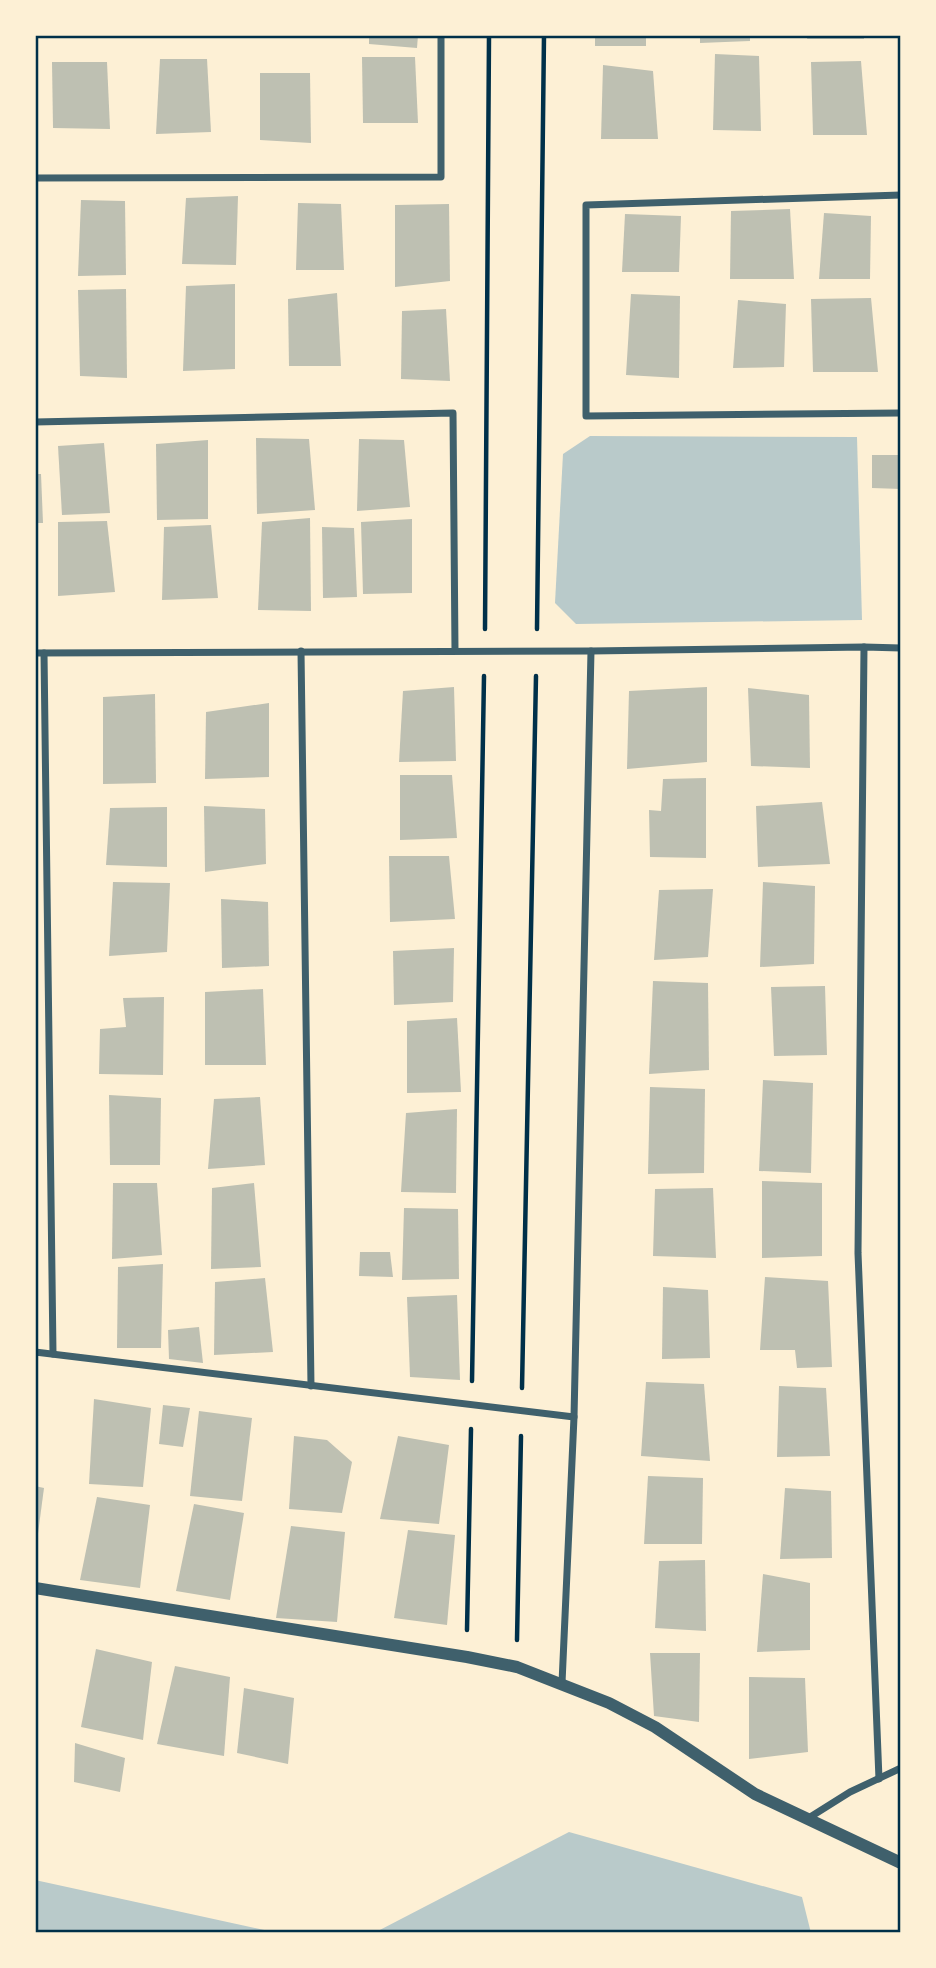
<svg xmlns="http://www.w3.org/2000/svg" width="936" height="1968" font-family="Jost,sans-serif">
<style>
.green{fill:#b9caca}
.building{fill:#bec0b2}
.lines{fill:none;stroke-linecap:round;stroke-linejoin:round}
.path{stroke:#003049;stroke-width:4.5}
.minor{stroke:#3f606c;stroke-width:7}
.tertiary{stroke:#3f606c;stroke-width:12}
.neatline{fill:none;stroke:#003049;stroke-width:2.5}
</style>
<rect width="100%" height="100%" fill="#fdf0d5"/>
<g class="green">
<path d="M590 436 857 437 862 620 576 624 555 603 563 454Z"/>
<path d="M569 1832 802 1897 811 1933H374Z"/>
<path d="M35 1880 278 1933H35Z"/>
</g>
<g class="building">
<path d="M369 35H418L417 48 369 44Z"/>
<rect x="595" y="35" width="51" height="11"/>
<path d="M700 35H750V41L700 43Z"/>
<path d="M808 35H864V39H807Z"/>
<path d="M715 54 759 56 761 131 713 130Z"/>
<path d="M362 57H415L418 123H363Z"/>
<path d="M160 59H207L211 132 156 134Z"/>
<path d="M861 61 867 135H813L811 62Z"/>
<path d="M52 62H107L110 129 53 128Z"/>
<path d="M603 65 653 71 658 139H601Z"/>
<path d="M260 73H310L311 143 260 140Z"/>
<path d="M238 196 236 265 182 264 186 198Z"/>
<path d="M81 200 125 201 126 275 78 276Z"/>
<path d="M298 203 341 204 344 270H296Z"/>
<path d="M449 204 450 281 395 287V205Z"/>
<path d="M790 209 794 279H730L731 211Z"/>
<path d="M824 213 871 216 870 279H819Z"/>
<path d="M625 214 681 216 679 272H622Z"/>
<path d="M235 284V369L183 371 186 286Z"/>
<path d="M126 289 127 378 80 376 78 290Z"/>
<path d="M337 293 341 366H289L288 299Z"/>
<path d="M631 294 680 296 679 378 626 375Z"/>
<path d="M871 298 878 372H813L811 299Z"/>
<path d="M738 300 786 304 784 367 733 368Z"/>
<path d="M446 309 450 381 401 379 402 311Z"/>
<path d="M256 438 309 439 315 510 257 514Z"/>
<path d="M359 439 404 440 410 507 357 511Z"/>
<path d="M208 440V519L157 520 156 444Z"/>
<path d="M104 443 110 513 62 515 58 446Z"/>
<path d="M872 455H901V489L872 488Z"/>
<path d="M35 474H41L43 523H35Z"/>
<path d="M310 518 311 611 258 610 262 522Z"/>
<path d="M412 519V593L363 594 361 522Z"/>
<path d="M107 521 115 592 58 596V522Z"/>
<path d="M211 525 218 598 162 600 164 527Z"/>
<path d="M322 527 354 528 357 597 323 598Z"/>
<path d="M454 687 456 761 399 762 403 691Z"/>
<path d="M707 687V762L627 769 629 691Z"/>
<path d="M748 688 809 695 810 768 751 766Z"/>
<path d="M155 694 156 783 103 784V697Z"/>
<path d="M269 703V777L205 779 206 712Z"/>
<path d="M400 775H452L457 838 400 840Z"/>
<path d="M706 778V858L650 857 649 810 661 811 663 779Z"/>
<path d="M822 802 830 864 758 867 756 806Z"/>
<path d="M204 806 265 809 266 864 205 872Z"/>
<path d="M167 807V867L106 865 110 808Z"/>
<path d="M389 856H449L455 919 390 922Z"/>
<path d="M113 882 170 883 167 952 109 956Z"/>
<path d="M763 882 815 886 814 964 760 967Z"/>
<path d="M713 889 708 957 654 960 659 890Z"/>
<path d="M221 899 268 902 269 966 222 968Z"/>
<path d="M454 948 453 1002 394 1005 393 951Z"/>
<path d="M653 981 708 983 709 1070 649 1074Z"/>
<path d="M825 986 827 1055 774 1056 771 987Z"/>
<path d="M263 989 266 1065H205V992Z"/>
<path d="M164 997 163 1075 99 1074 100 1029 126 1027 123 998Z"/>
<path d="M457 1018 461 1092 407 1093V1021Z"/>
<path d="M763 1080 813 1083 811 1173 759 1171Z"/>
<path d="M650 1087 705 1089 704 1173 648 1174Z"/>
<path d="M109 1095 161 1098 160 1165H110Z"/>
<path d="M260 1097 265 1165 208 1169 214 1099Z"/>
<path d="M457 1109 456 1193 401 1192 406 1113Z"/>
<path d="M762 1181 822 1183V1256L762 1258Z"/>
<path d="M113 1183H157L162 1255 112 1259Z"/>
<path d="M254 1183 261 1267 211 1269 212 1188Z"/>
<path d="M713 1188 716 1258 653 1256 655 1189Z"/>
<path d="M404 1208 458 1209 459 1279 402 1280Z"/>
<path d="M360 1252H390L393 1277 359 1276Z"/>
<path d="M163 1264 161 1348H117L118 1267Z"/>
<path d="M765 1277 828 1281 832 1367 797 1368 795 1350H760Z"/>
<path d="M265 1278 273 1352 214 1355 215 1282Z"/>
<path d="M663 1287 708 1290 710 1358 662 1359Z"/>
<path d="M457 1295 460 1380 410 1377 407 1297Z"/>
<path d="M199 1327 203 1363 169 1359 168 1330Z"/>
<path d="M646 1382 704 1384 710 1461 641 1456Z"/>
<path d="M779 1386 826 1388 830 1456 777 1457Z"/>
<path d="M94 1399 151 1408 143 1487 89 1484Z"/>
<path d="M163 1405 190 1408 183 1447 159 1444Z"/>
<path d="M199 1411 252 1418 242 1501 190 1496Z"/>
<path d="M294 1436 327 1440 352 1462 342 1513 289 1509Z"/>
<path d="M398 1436 449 1445 439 1524 380 1519Z"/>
<path d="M648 1476 703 1478 702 1544H644Z"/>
<path d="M35 1486 44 1488 37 1541H35Z"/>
<path d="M785 1488 831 1491 832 1558 780 1559Z"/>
<path d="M97 1497 150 1505 140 1588 80 1580Z"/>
<path d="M194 1504 244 1513 230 1600 176 1591Z"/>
<path d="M291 1526 345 1532 337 1622 276 1618Z"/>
<path d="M408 1530 455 1535 447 1625 394 1618Z"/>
<path d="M705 1560 706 1631 655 1628 659 1561Z"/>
<path d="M763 1574 810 1583V1650L757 1652Z"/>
<path d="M96 1649 152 1662 143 1740 81 1727Z"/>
<path d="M650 1653H700L699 1722 654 1716Z"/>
<path d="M175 1666 230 1677 224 1756 157 1744Z"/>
<path d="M749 1677 805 1678 808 1752 749 1759Z"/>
<path d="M244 1688 294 1698 288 1764 237 1753Z"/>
<path d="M75 1743 125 1758 120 1792 74 1782Z"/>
</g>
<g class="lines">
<g class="path">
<path d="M485 629 489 35"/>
<path d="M537 629 544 35"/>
<path d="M472 1381 484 676"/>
<path d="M522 1388 536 676"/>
<path d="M467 1630 471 1429"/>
<path d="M517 1640 521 1436"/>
</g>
<g class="minor">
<path d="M35 178 441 177V35"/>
<path d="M901 195 586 205V416L901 413"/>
<path d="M35 422 453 413 455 650"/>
<path d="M864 647 858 1253 879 1779"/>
<path d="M301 651 311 1386"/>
<path d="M35 653 591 651 864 647 901 648"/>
<path d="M44 653 53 1354"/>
<path d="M35 1352 574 1417"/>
<path d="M562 1683 574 1417 591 651"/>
<path d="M807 1819 850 1792 901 1768"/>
</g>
<path class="tertiary" d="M35 1588 467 1657 517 1667 609 1703 655 1727 755 1794 901 1863"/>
</g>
<rect width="936" height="1968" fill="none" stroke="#fdf0d5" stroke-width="74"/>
<rect x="37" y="37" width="862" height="1894" class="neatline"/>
</svg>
